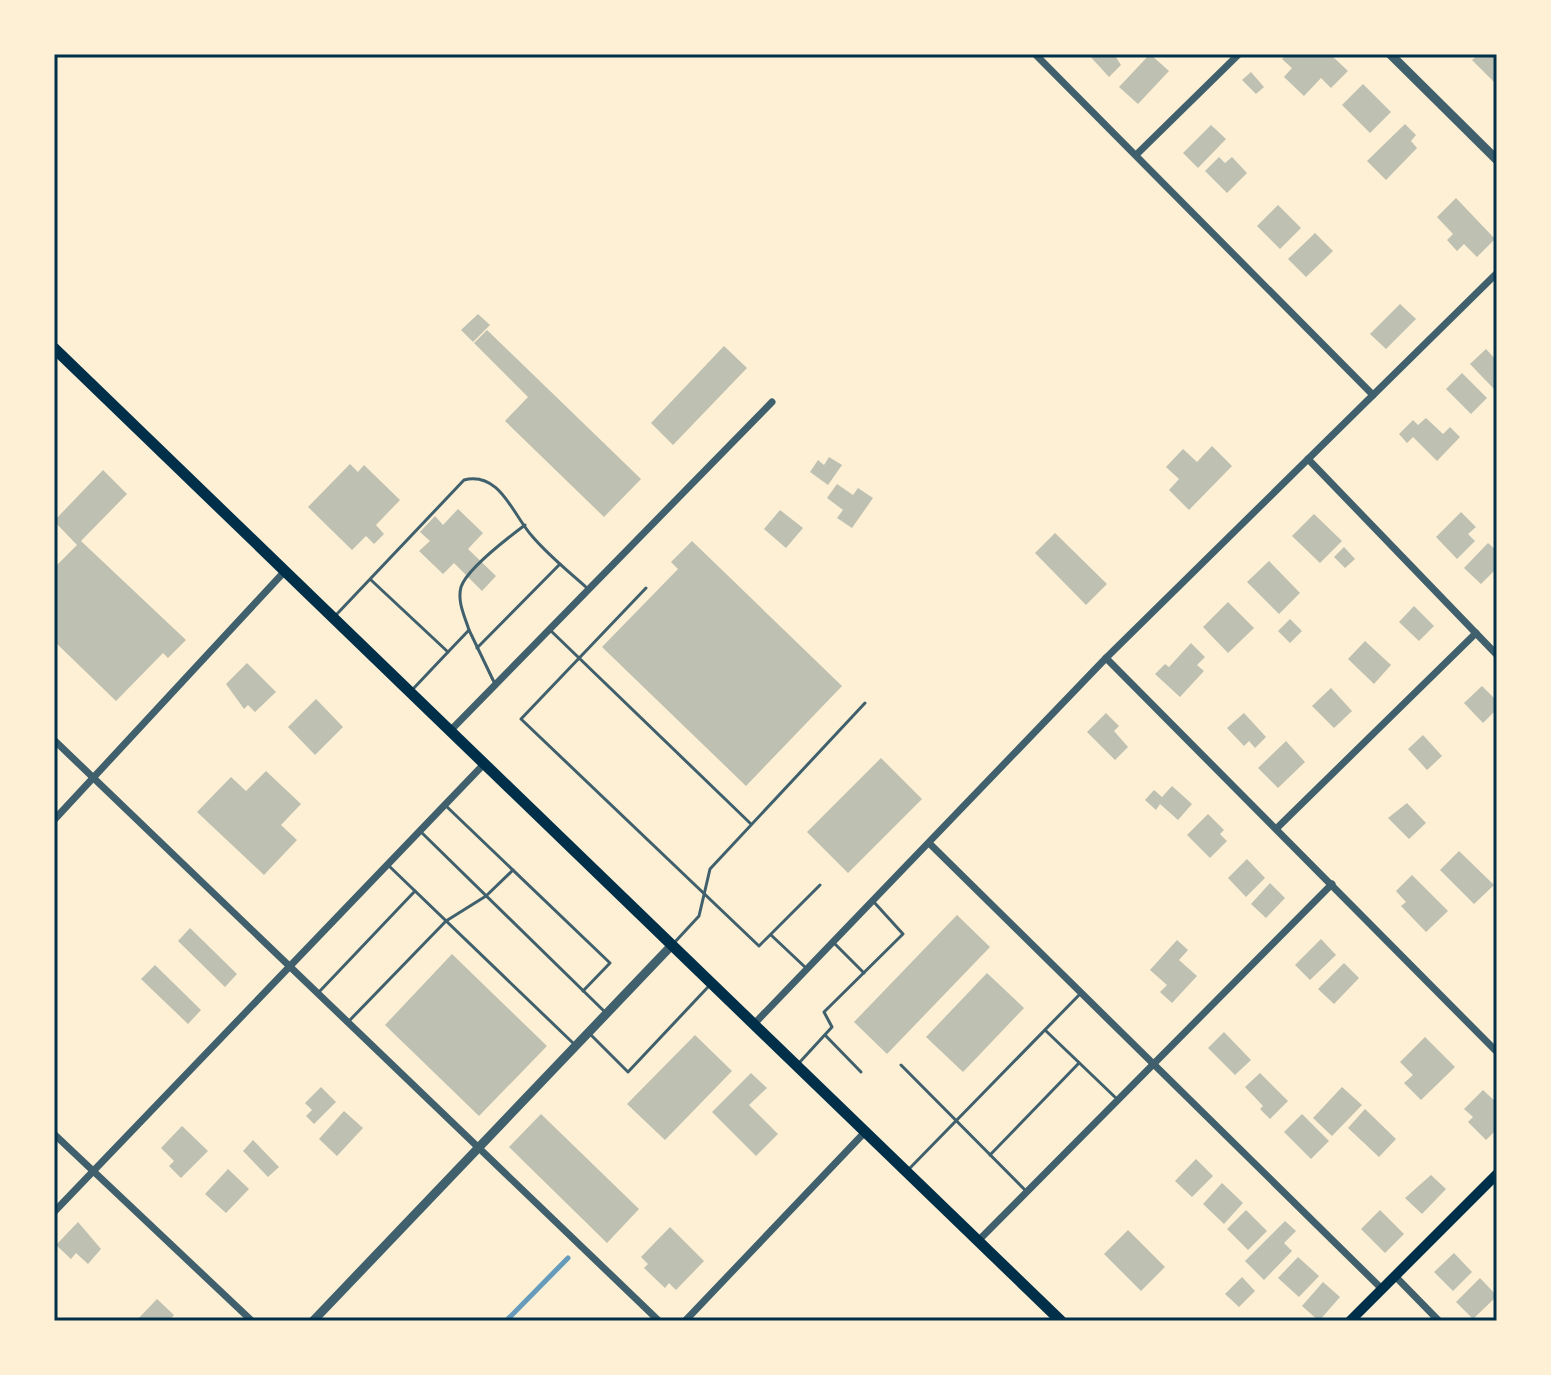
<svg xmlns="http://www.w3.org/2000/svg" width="1551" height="1375" font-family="Figtree,sans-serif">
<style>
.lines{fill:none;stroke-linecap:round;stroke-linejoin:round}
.stream{stroke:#669bbc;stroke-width:5}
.building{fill:#bec0b2}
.service{stroke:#3f606c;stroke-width:3}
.minor{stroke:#3f606c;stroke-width:7}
.tertiary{stroke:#3f606c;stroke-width:9}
.secondary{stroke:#003049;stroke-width:10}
.primary{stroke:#003049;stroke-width:11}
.neatline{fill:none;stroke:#003049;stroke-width:3}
</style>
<rect width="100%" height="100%" fill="#fdf0d5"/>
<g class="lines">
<path class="stream" d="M506 1321 568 1258"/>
</g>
<g class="building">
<path d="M1088 54H1114L1121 65 1109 77Z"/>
<path d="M1150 54 1169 71 1138 104 1119 87Z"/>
<path d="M1287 54H1330L1348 71 1331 88 1321 78 1304 96 1284 77 1292 68 1282 59Z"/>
<path d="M1479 54H1497V85L1472 60Z"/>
<path d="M1251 72 1264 87 1256 94 1242 80Z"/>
<path d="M1363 84 1391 112 1370 133 1342 105Z"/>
<path d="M1405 124 1416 135 1411 141 1417 148 1386 180 1367 161Z"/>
<path d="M1211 125 1226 139 1198 168 1183 153Z"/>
<path d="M1219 157 1225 163 1232 157 1247 173 1227 193 1205 171Z"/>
<path d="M1456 198 1495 239 1477 257 1464 244 1457 251 1447 240 1453 234 1437 217Z"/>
<path d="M1278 205 1301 228 1280 249 1257 226Z"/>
<path d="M1315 233 1333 251 1306 277 1288 259Z"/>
<path d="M1400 304 1416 319 1386 349 1370 334Z"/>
<path d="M478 314 490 325 473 342 461 330Z"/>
<path d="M487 330 641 479 604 517 505 421 528 397 474 343Z"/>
<path d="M724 346 747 368 673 445 651 423Z"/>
<path d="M1486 349 1497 361 1495 390 1470 364Z"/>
<path d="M1462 373 1487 398 1471 414 1446 389Z"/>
<path d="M1426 418 1443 434 1450 427 1460 437 1437 461 1413 437 1407 443 1399 434 1413 420 1418 425Z"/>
<path d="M1212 446 1232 466 1189 510 1169 490 1179 479 1166 467 1183 449 1197 462Z"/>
<path d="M829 457 842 465 828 485 810 472 818 460 824 465Z"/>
<path d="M350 464 358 472 364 465 400 500 376 525 384 534 374 544 366 536 352 550 308 507Z"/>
<path d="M103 470 127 494 81 541 186 640 168 658 163 653 116 701 54 641V568L77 545 54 521Z"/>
<path d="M837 484 853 495 858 488 873 498 852 528 837 518 843 510 827 498Z"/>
<path d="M458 509 483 533 468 549 496 576 482 591 454 563 443 574 419 551 430 541 420 532 435 516 443 525Z"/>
<path d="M780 510 803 528 786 548 764 529Z"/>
<path d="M1461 512 1476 527 1468 534 1475 541 1457 559 1436 537Z"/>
<path d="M1314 514 1342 541 1320 563 1292 536Z"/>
<path d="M1055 533 1107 584 1086 605 1035 553Z"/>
<path d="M692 541 842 686 746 786 602 647 678 569 671 562Z"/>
<path d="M1488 543 1497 551V568L1481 584 1464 568Z"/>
<path d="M1344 547 1355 559 1345 568 1334 557Z"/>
<path d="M1269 561 1300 593 1279 614 1247 582Z"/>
<path d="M1228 602 1254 628 1228 653 1203 627Z"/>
<path d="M1414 606 1434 626 1419 641 1399 622Z"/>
<path d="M1290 619 1302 631 1290 643 1278 631Z"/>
<path d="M1365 641 1391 665 1374 684 1348 659Z"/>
<path d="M1191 643 1205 657 1197 665 1204 671 1180 697 1155 674 1165 664 1169 667Z"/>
<path d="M247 663 276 692 255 712 248 705 244 709 226 684Z"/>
<path d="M1482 686 1497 701V709L1483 723 1464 703Z"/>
<path d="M1331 688 1352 711 1334 728 1312 706Z"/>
<path d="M316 699 343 727 315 755 288 727Z"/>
<path d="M1106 713 1119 726 1114 731 1128 747 1115 760 1087 732Z"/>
<path d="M1244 713 1266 737 1255 748 1249 741 1244 746 1227 728Z"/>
<path d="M1423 735 1442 756 1427 770 1408 749Z"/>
<path d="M1286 741 1305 762 1278 788 1258 768Z"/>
<path d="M881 758 922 799 848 873 807 832Z"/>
<path d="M266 771 301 804 281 825 297 840 264 875 197 812 231 777 246 791Z"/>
<path d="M1172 786 1192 804 1178 820 1160 804 1156 810 1145 800 1154 790 1162 797Z"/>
<path d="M1407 803 1426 823 1409 839 1388 818Z"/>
<path d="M1208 814 1224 830 1220 834 1227 841 1210 858 1187 835Z"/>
<path d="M1459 851 1494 885 1474 904 1440 870Z"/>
<path d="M1247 859 1265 878 1246 897 1228 878Z"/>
<path d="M1412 875 1448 911 1426 932 1401 906 1406 902 1396 891Z"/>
<path d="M1270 883 1285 898 1266 918 1251 904Z"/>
<path d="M957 915 990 947 887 1054 854 1022Z"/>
<path d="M190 928 237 974 225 987 178 941Z"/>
<path d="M1321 939 1336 955 1310 980 1295 965Z"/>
<path d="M1177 940 1188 950 1179 960 1197 976 1172 1003 1160 992 1167 985 1150 970Z"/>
<path d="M452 954 547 1046 479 1116 385 1025Z"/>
<path d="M1344 963 1359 978 1334 1004 1318 989Z"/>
<path d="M155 965 201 1010 188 1024 141 979Z"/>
<path d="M987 973 1024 1008 963 1072 926 1037Z"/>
<path d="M1224 1032 1251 1060 1235 1075 1208 1048Z"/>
<path d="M695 1035 732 1071 665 1140 627 1104Z"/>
<path d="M1425 1037 1455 1067 1421 1100 1404 1083 1413 1075 1400 1062Z"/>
<path d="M751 1073 767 1088 749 1105 778 1134 756 1156 712 1112Z"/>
<path d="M1260 1073 1288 1101 1270 1119 1260 1109 1263 1106 1245 1087Z"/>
<path d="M321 1087 336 1102 314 1124 306 1116 312 1110 305 1103Z"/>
<path d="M1342 1087 1362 1105 1332 1136 1313 1118Z"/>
<path d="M1483 1090 1497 1103V1129L1486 1140 1468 1122 1473 1117 1464 1109Z"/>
<path d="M1365 1109 1396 1139 1379 1157 1348 1128Z"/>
<path d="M344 1111 363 1128 337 1156 319 1139Z"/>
<path d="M541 1114 639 1209 607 1243 509 1147Z"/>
<path d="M1302 1114 1329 1141 1311 1159 1284 1132Z"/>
<path d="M182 1126 208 1151 181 1178 169 1166 174 1161 161 1148Z"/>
<path d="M253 1140 279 1167 268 1177 243 1151Z"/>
<path d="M1196 1159 1213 1176 1192 1197 1175 1181Z"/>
<path d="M228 1169 249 1189 226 1213 205 1194Z"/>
<path d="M1431 1175 1446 1189 1422 1214 1405 1198Z"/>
<path d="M1222 1183 1243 1203 1224 1224 1203 1204Z"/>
<path d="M1246 1210 1267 1231 1248 1250 1227 1229Z"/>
<path d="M1380 1210 1404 1234 1385 1253 1361 1229Z"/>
<path d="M1285 1221 1296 1231 1284 1243 1292 1251 1264 1280 1245 1261Z"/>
<path d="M78 1222 101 1249 88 1264 76 1253 71 1259 56 1245Z"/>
<path d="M670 1227 704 1261 676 1290 669 1283 665 1288 644 1268 648 1264 641 1257Z"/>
<path d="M1128 1230 1165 1267 1141 1291 1104 1254Z"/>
<path d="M1454 1253 1472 1272 1453 1291 1434 1272Z"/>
<path d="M1298 1257 1319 1276 1299 1297 1278 1278Z"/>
<path d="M1242 1277 1255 1291 1239 1307 1225 1294Z"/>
<path d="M1480 1278 1497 1296 1473 1319 1456 1302Z"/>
<path d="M1323 1282 1340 1297 1319 1321 1302 1306Z"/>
<path d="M157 1299 174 1315 169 1321H136Z"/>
</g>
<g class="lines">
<g class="service">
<path d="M371 580 448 652 413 689"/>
<path d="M646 588 521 719 759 946 820 885"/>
<path d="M336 615 464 480C500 471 513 515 532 536 548 555 568 571 587 588"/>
<path d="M549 629 751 824"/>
<path d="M469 630C465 617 457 602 461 587 467 569 509 537 525 525"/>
<path d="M477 648 560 564"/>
<path d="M448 652 469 630 494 682"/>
<path d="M445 805 610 963 583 991"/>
<path d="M420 831 606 1013"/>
<path d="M388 865 573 1043"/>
<path d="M771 935 806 968"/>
<path d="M833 942 864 973"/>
<path d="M674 943 699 916 710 869 865 703"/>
<path d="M319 992 415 891"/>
<path d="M349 1021 446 921 486 896 513 870"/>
<path d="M1045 1030 1117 1099"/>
<path d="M591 1035 628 1072 708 987"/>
<path d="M825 1035 861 1072"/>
<path d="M799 1063 832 1027 824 1012 903 934 873 901"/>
<path d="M901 1065 1025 1190"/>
<path d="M990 1155 1079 1063"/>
<path d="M909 1169 1080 994"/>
</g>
<g class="minor">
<path d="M1035 54 1373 395"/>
<path d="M1137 154 1239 54"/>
<path d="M1308 459 1497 655"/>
<path d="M1106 658 1497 1052"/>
<path d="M450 731 772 402"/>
<path d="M54 740 659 1321"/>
<path d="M54 820 285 571"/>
<path d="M1277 828 1476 633"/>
<path d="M929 843 1382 1289"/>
<path d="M754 1024 1106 658 1497 273"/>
<path d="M54 1134 252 1321"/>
<path d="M54 1212 484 764"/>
<path d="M978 1241 1332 884"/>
<path d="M1395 1276 1439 1321"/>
<path d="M685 1321 865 1132"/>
</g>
<g class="tertiary">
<path d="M1390 54 1497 160"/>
<path d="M313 1321 672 945"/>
</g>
<path class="secondary" d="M1350 1321 1497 1174"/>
<path class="primary" d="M54 348 1061 1321"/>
</g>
<rect width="1551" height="1375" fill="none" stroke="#fdf0d5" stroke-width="112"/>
<rect x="56" y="56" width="1439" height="1263" class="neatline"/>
</svg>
